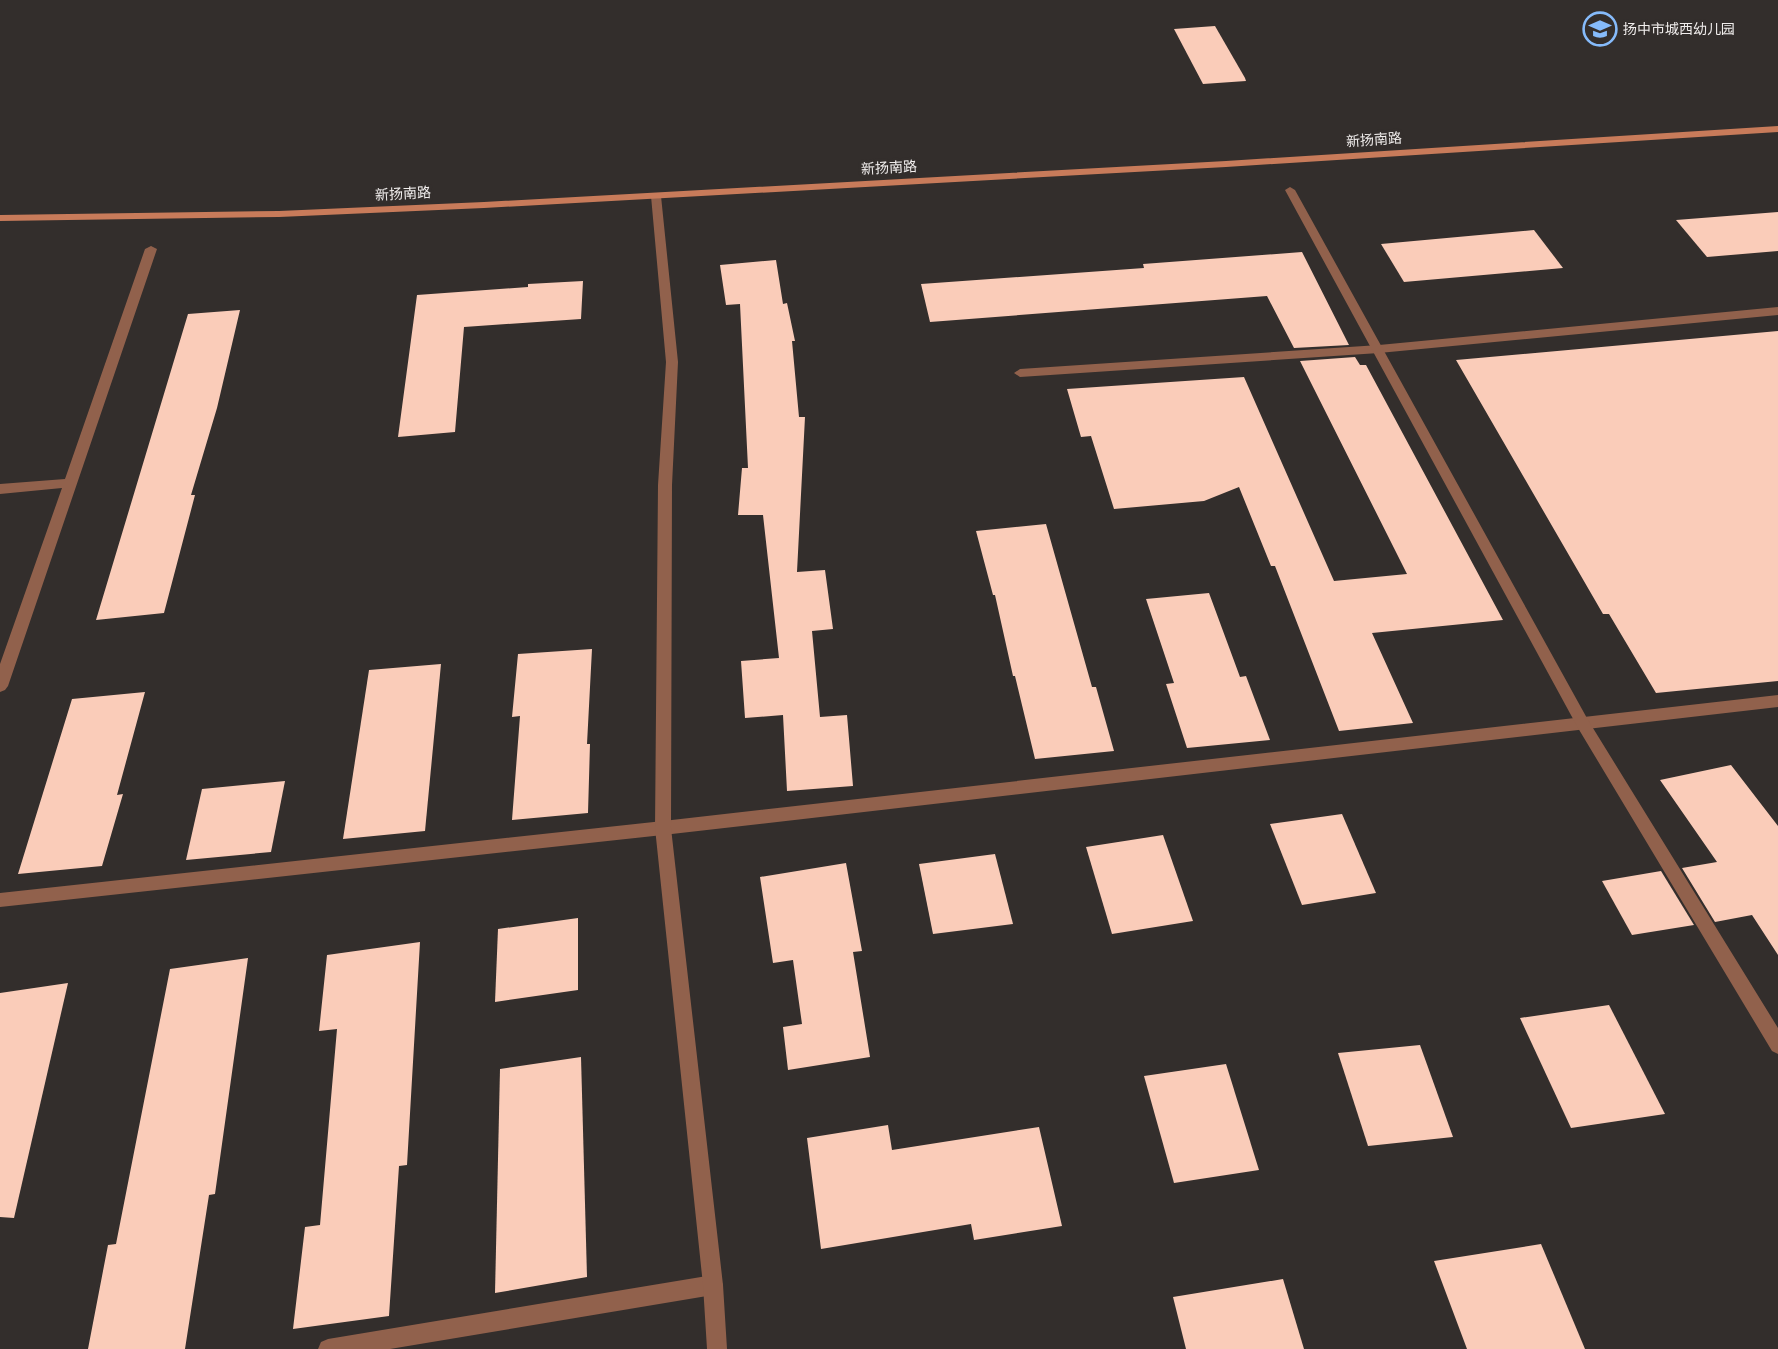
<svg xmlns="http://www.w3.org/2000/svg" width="1778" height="1349" font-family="Signika,'Noto Sans SC',sans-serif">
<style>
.building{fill:#faccb9}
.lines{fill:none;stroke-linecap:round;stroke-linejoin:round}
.lane{fill:#91614c;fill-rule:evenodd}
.street{fill:#91614c;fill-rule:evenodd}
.secondary{fill:#c87b5a;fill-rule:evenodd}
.labels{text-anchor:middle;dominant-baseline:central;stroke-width:6;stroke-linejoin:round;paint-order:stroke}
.far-poi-label{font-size:14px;fill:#f0edec;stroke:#332e2c;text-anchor:start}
.far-street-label{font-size:14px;fill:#f0edec;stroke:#332e2c}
</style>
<rect width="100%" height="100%" fill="#332e2c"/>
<g class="building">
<path d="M1215 26 1245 78 1246 81 1203 84 1174 29Z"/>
<path d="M1778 212V251L1707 257 1676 220Z"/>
<path d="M1534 230 1563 268 1404 282 1381 244Z"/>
<path d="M1302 252 1349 345 1294 348 1267 296 930 322 921 284 1144 268 1143 264Z"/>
<path d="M776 260 783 304 787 303 795 341H792L799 417H805L797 572 825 570 833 629 812 631 820 717 847 715 853 786 787 791 783 715 745 718 741 661 779 658 763 515H738L742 468H748L740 304 726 305 720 265Z"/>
<path d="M583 281 581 319 464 327 455 432 398 437 417 295 528 287V284Z"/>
<path d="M240 310 217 408 191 495H195L164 613 96 620 188 314Z"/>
<path d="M1778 331V681L1656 693 1609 614H1603L1456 360Z"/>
<path d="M1355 357 1360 365H1366L1503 620 1372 633 1413 723 1339 731 1275 566H1271L1239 487 1204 501 1114 509 1091 436 1081 437 1067 389 1244 377 1334 581 1407 574 1300 361Z"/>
<path d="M1046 524 1092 687H1096L1114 751 1035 759 1015 676H1013L995 595H993L976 531Z"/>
<path d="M1209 593 1240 677 1246 676 1270 740 1187 748 1166 684 1174 683 1146 599Z"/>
<path d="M592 649 587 744H590L588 813 512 820 520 716 512 717 518 654Z"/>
<path d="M441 664 425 831 343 839 369 670Z"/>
<path d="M145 692 117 795 123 794 102 866 18 874 72 699Z"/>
<path d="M1731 765 1778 826V955L1752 915 1715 922 1682 868 1717 862 1660 780Z"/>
<path d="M285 781 271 852 186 860 202 789Z"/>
<path d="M1342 814 1376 893 1302 905 1270 824Z"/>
<path d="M1163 835 1193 921 1112 934 1086 847Z"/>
<path d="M995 854 1013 924 933 934 919 864Z"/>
<path d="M846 863 862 951 853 952 870 1057 788 1070 783 1027 802 1024 793 960 773 963 760 877Z"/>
<path d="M1661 871 1694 925 1632 935 1602 881Z"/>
<path d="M578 918V990L495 1002 498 929Z"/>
<path d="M420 942 407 1165 399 1166 389 1316 293 1329 305 1227 320 1225 337 1029 319 1031 327 955Z"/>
<path d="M248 958 215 1194 209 1195 185 1349H88L108 1245 116 1244 170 969Z"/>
<path d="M68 983 14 1218 0 1217V993Z"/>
<path d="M1609 1005 1665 1114 1571 1128 1520 1018Z"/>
<path d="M1420 1045 1453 1137 1368 1146 1338 1053Z"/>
<path d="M581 1057 587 1277 495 1293 500 1069Z"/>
<path d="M1226 1064 1259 1170 1174 1183 1144 1076Z"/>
<path d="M888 1125 892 1150 1039 1127 1062 1226 974 1240 971 1224 821 1249 807 1138Z"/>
<path d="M1541 1244 1585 1349H1467L1434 1261Z"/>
<path d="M1283 1279 1304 1349H1186L1173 1297Z"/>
</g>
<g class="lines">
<g class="lane">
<path d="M151 246 157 249 8 686 5 690 0 692V664L62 488 0 494V484L65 479 145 249Z"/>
<path d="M1778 307V315L1379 353 1020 377 1014 373 1020 369 1379 345Z"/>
<path d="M1778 695V707L663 835 0 907V893L663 821Z"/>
<path d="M713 1275 720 1278 723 1285 720 1292 713 1295 390 1349H318L321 1342 328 1339Z"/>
</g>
<g class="street">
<path d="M1290 187 1295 190 1588 720 1778 1028V1054L1772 1051 1578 728 1285 190Z"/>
<path d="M656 193 661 196 678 362 672 485 671 828 723 1285 727 1349H707L703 1285 655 828 658 485 666 362 651 196Z"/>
</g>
<path class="secondary" d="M1778 126V132L1226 167 484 208 279 217 0 221V215L279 211 484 202 1226 161Z"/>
</g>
<defs>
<symbol id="school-ring" viewBox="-11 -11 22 22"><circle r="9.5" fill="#332e2c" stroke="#86bbfb" stroke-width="1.5"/><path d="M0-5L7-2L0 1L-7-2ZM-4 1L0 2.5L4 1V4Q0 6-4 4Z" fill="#86bbfb"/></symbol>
</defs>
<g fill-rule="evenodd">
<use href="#school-ring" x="1581" y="10" width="38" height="38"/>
</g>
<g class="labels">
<g class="far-poi-label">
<text x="1623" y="29">扬中市城西幼儿园</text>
</g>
<g class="far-street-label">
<text transform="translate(1374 140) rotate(-4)">新扬南路</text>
<text transform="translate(889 168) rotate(-3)">新扬南路</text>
<text transform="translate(403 194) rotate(-3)">新扬南路</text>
</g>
</g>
</svg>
